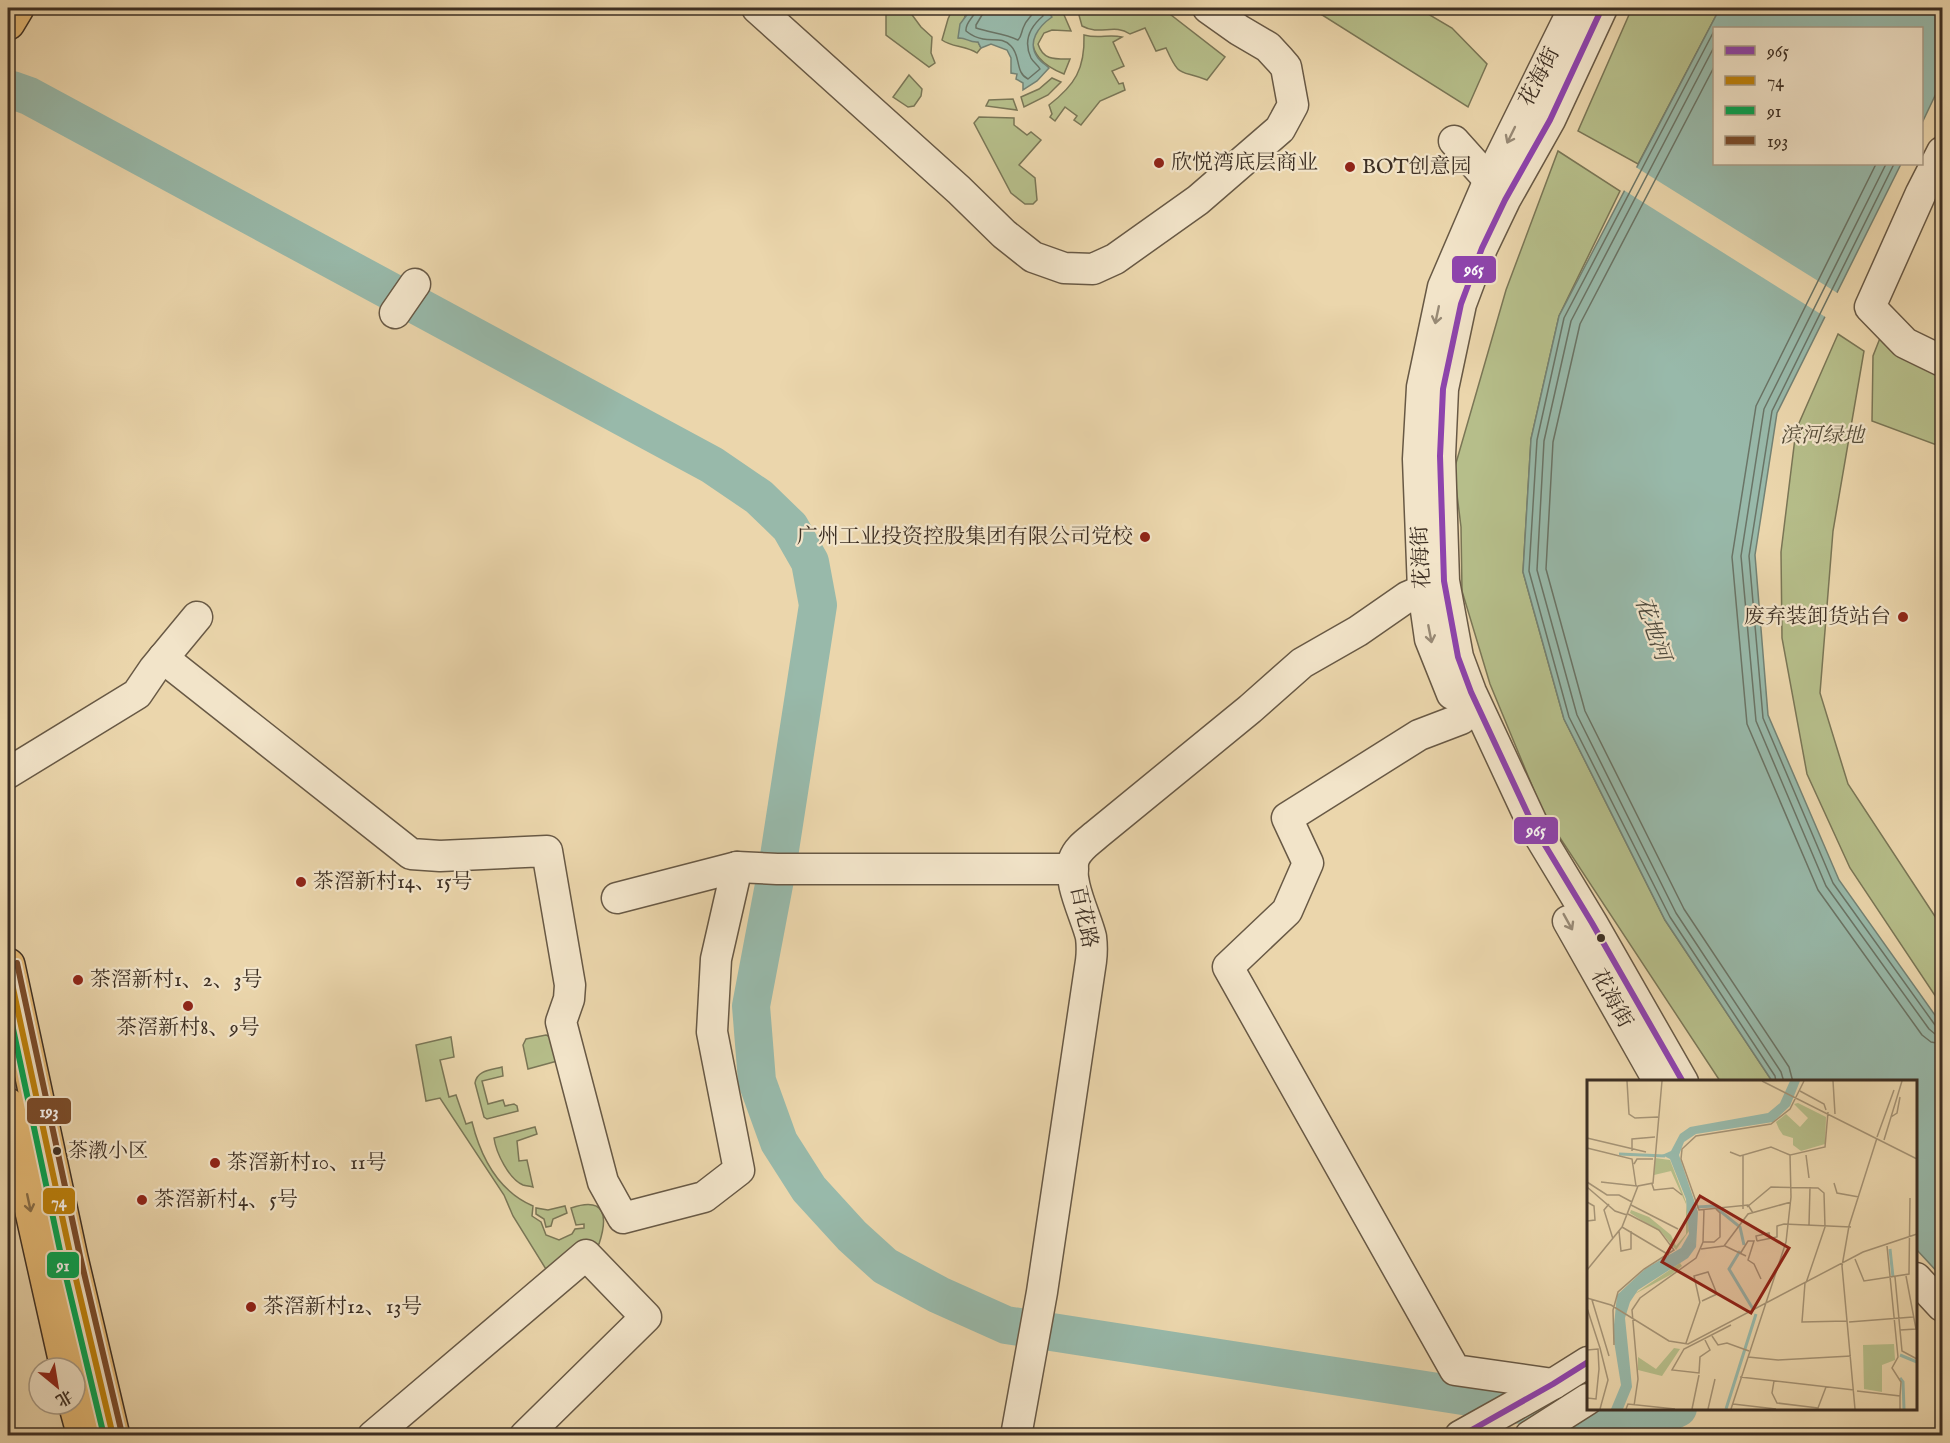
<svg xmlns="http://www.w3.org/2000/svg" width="1950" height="1443" font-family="'IM FELL English','Noto Serif SC',serif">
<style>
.green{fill:#b6be8a;stroke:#7a7656;stroke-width:1.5}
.water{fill:#98b9aa;stroke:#748274;stroke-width:1.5}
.pier{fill:#ebd6ac}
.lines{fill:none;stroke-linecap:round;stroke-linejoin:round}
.shore{stroke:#6a7466;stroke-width:1.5}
.river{stroke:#98b9aa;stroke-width:38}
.minor-casing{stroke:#685945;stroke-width:33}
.major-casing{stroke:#3d2f23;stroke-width:36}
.minor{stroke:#f2e4c9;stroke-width:30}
.major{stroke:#e6bb76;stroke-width:33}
.bus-1-casing{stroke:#f2e4c9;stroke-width:10}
.bus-2-casing{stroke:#f2e4c9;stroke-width:10}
.bus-3-casing{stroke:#f2e4c9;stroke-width:10}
.bus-4-casing{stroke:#f2e4c9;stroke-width:10}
.bus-1{stroke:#8e44ad;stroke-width:6}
.bus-2{stroke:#bf820a;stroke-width:6}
.bus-3{stroke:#00a651;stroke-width:6}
.bus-4{stroke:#7a4b2a;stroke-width:6}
.oneway{stroke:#988a76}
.oneway2{stroke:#896e48}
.poi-dot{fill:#8f2418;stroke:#f2e4c9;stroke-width:2}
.bus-dot{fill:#3d2f23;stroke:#f2e4c9;stroke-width:2}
.labels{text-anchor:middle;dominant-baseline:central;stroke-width:4.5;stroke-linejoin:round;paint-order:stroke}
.bus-label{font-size:20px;fill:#3d2f23;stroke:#f2e4c9;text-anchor:start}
.street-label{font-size:21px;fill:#3d2f23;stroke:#f2e4c9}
.poi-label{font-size:21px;fill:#3d2f23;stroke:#f2e4c9;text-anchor:start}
.park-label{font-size:21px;font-style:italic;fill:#554c38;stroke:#f2e4c9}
.water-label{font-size:22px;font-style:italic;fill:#4f4b3e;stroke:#f2e4c9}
.inset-river{fill:none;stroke:#98b9aa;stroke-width:3}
.inset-road{fill:none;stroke:#a59375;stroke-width:1.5}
.view{fill:#8f2418;fill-opacity:0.15;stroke:#8f2418;stroke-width:3}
.inset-edge{fill:none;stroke:#3d2f23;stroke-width:3}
.line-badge{stroke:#f2e4c9;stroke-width:2}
.badge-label{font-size:16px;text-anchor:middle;font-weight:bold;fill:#fff}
</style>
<rect width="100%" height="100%" fill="#ebd6ac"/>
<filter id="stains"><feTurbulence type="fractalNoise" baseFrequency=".00333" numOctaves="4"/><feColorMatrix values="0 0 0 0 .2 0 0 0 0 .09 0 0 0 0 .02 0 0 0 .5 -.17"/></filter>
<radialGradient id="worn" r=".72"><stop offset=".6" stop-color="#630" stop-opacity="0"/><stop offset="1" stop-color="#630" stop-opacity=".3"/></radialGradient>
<g class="green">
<path d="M873 8H907L921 27 932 37 931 53 935 63 929 67 886 35V12L878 13 877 9H872Z"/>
<path d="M953 8H972L965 16 959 38H965L978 42 981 48 977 53C967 46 951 47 942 40L948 19Z"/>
<path d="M1046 8H1061L1071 31 1052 30 1044 33 1038 44C1043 60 1054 59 1070 59L1064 74C1046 67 1025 52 1036 31 1038 28 1041 26 1043 23 1045 19 1046 13 1047 9Z"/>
<path d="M1077 8H1162L1225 57 1207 80C1179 69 1180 79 1166 48L1156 51 1145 28 1130 34C1114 23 1100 36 1082 26Z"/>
<path d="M1311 8H1418L1452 28 1487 64 1468 107Z"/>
<path d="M1632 8H1720L1638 164 1578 131Z"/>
<path d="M1084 35C1099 39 1108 34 1122 37L1113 42 1124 66 1112 71 1119 84 1123 83 1125 90 1100 101 1081 125 1074 120 1077 116 1065 107 1055 121 1050 117 1052 114 1049 105C1075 85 1085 69 1084 35Z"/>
<path d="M909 75 922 89 921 96 914 106 908 107 893 97Z"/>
<path d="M1052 78 1061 82 1048 95 1024 107 1021 97 1039 89Z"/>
<path d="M1013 99 1017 110 986 106 989 100Z"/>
<path d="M979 117 1014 118V125L1027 135 1031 132 1041 140 1019 165 1035 178 1037 200 1033 204H1025L1011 193 974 123Z"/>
<path d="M1558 151 1620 191 1559 316 1531 439 1523 572 1564 719 1665 920 1772 1081H1720L1543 812 1490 684 1462 591 1461 527 1454 470 1506 290Z"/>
<path d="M1882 333 1942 369V447L1872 421 1873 356Z"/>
<path d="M1838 334 1864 351 1833 531 1820 693 1848 784 1942 927V1006L1850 868 1807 774 1782 638 1781 552 1796 430Z"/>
<path d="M546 1035 553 1038 561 1060 528 1069 523 1045 526 1039Z"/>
<path d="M451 1037 454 1057 440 1060 449 1097 456 1095 466 1124 472 1122C481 1158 498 1191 533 1206L532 1216 541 1222 546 1235 559 1240 572 1234 575 1229 584 1228V1224L576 1225 571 1208C606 1196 608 1217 599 1244L554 1272 549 1274 513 1216 504 1195 440 1098 426 1101 416 1045Z"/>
<path d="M502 1067 503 1076 482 1081 488 1104 503 1100 505 1106 514 1104 517 1106 518 1111 487 1119 484 1117 475 1083C477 1070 491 1070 502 1067Z"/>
<path d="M535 1127 537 1134 517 1141 519 1161 527 1160 533 1187C530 1186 526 1186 523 1185 509 1179 496 1153 494 1138Z"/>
<path d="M565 1206 567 1213 553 1219 551 1226 546 1227 544 1219 536 1214V1208L548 1210Z"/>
</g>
<g class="water">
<path d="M972 8H1046L1052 17C1039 26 1026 42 1038 58 1041 62 1046 65 1049 68L1037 81 1023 90V83L1016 79 1017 74 1011 73V58L1007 50 991 44 981 48 978 42C969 43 966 37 958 38L960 24Z"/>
<path d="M1720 8H1942V81L1922 123V28H1714V164H1901L1777 413 1755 555 1768 715 1839 880 1942 1025V1277L1916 1249V1082L1772 1081 1665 920 1564 719 1523 572 1531 439 1559 316Z"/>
</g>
<path class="pier" d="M1634 166 1839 294 1827 318 1622 189Z"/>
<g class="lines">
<g class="shore">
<path d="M976 8C976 17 965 21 966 31 971 35 977 38 983 39 993 41 1003 37 1011 46 1021 56 1015 73 1028 79L1040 69C1038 65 1033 62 1031 58 1023 41 1030 27 1043 16L1042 8"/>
<path d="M984 8 982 15 976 25V28C991 33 1004 33 1018 40 1022 36 1021 32 1024 26 1027 18 1034 16 1034 8"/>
<path d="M1714 31 1564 318 1537 440 1529 571 1569 717 1670 917 1775 1076 1776 1082"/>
<path d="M1714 47 1571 321 1544 441 1537 570 1577 715 1676 913 1781 1072 1784 1082"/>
<path d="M1714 67 1580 324 1553 442 1546 569 1585 711 1684 909 1789 1067 1793 1082"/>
<path d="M1876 164 1756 406 1732 557 1747 724 1818 890 1922 1035 1931 1042 1942 1044"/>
<path d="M1886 164 1764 409 1741 556 1756 721 1826 886 1929 1029 1935 1034 1942 1035"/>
<path d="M1894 164 1772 411 1749 556 1763 718 1833 883 1935 1025 1942 1027"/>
</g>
<path class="river" d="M12 90 29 96 712 465 759 497 790 527 810 562 818 605 777 869 751 1006 757 1081 779 1142 809 1189 852 1236 885 1266 939 1295 1006 1325 1618 1420 1656 1419 1678 1408"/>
<defs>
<g id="minor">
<path d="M757 8 959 190 1004 234 1033 257 1064 268 1093 269 1115 259 1198 200 1280 129 1293 105 1286 67 1280 60 1268 47 1239 30 1208 8"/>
<path d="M1602 8 1550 120 1505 200 1482 248 1461 304 1443 389 1440 456 1444 581 1458 657 1471 692 1534 827 1592 923 1683 1082"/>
<path d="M1454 141 1489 180"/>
<path d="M1942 152 1921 193 1870 307 1905 343 1942 361"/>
<path d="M395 313 415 284"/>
<path d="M163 658 411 854 440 856 547 851 570 985 569 999 561 1022 603 1182 623 1218 704 1197 739 1170 712 1032 716 959 737 867"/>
<path d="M1452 694 1430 639 1423 590 1418 459 1422 387 1443 287 1489 180 1574 8"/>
<path d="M1461 719 1419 735 1287 818 1308 863 1287 911 1228 967 1455 1370 1553 1384"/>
<path d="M8 773 137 694 154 669 197 617"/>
<path d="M617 898 737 867 777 869H1073"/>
<path d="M1568 921 1659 1082"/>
<path d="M1916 1278 1942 1306"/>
<path d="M373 1436 586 1255 646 1317 525 1436"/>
<path d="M1016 1436 1042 1292 1091 961C1092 953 1092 945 1091 937 1086 916 1067 881 1074 859 1078 848 1088 842 1096 835L1250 709 1302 663 1358 631 1407 597 1442 582"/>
<path d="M1460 1436 1553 1384 1588 1362"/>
<path d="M1530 1436 1588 1399"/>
</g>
<g id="major">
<path d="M8 23 17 8"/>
<path d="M8 965 71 1258 113 1436"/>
<path d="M8 1105 67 1368"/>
<path d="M75 1403 84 1436"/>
</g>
</defs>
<use href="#minor" class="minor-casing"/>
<use href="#major" class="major-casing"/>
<use href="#minor" class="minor"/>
<use href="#major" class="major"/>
<defs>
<g id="bus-1">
<path d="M1602 8 1550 120 1505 200 1482 248 1461 304 1443 389 1440 456 1444 581 1458 657 1471 692 1534 827 1592 923 1683 1082"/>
<path d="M1461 1436 1553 1384 1588 1362"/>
</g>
<path id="bus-2" d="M8 965 71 1258 113 1436"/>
<path id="bus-3" d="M8 1005 62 1260 104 1436"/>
<path id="bus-4" d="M17 963 80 1256 122 1434"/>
</defs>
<use href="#bus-1" class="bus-1-casing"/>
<use href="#bus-2" class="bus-2-casing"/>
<use href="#bus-3" class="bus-3-casing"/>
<use href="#bus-4" class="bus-4-casing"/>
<use href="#bus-1" class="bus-1"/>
<use href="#bus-2" class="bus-2"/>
<use href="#bus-3" class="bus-3"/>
<use href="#bus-4" class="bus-4"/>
</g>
<defs><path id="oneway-shaft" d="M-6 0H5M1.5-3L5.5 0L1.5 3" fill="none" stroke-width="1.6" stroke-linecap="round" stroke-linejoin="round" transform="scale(1.5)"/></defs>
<g class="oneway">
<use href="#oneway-shaft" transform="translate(1511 135) rotate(116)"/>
<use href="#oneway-shaft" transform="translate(1437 315) rotate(102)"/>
<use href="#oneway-shaft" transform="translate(1430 634) rotate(79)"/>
<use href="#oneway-shaft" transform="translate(1568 922) rotate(61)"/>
</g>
<use class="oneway2" href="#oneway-shaft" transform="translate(29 1203) rotate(78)"/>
<g class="poi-dot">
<circle cx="1159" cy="163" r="6"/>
<circle cx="1350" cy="167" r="6"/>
<circle cx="1145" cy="537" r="6"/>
<circle cx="1903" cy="617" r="6"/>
<circle cx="301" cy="882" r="6"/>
<circle cx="78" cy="980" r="6"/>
<circle cx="188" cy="1006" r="6"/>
<circle cx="215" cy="1163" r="6"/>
<circle cx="142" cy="1200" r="6"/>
<circle cx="251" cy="1307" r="6"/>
</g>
<g class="bus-dot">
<circle cx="1601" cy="938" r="5"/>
<circle cx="57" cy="1151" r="5"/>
</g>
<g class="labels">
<g class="bus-label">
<text x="68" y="1151">茶漖小区</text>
</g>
<g class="street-label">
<text transform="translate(1540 77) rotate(-63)">花海街</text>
<text transform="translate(1422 557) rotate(-93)">花海街</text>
<text transform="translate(1083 917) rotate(78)">百花路</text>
<text transform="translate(1611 999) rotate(61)">花海街</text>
</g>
<g class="poi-label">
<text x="1171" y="163">欣悦湾底层商业</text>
<text x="1362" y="167">BOT创意园</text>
<text x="1133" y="537" text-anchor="end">广州工业投资控股集团有限公司党校</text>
<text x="1891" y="617" text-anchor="end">废弃装卸货站台</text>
<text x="313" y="882">茶滘新村14、15号</text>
<text x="90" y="980">茶滘新村1、2、3号</text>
<text x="188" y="1028" text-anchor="middle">茶滘新村8、9号</text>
<text x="227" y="1163">茶滘新村10、11号</text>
<text x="154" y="1200">茶滘新村4、5号</text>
<text x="263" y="1307">茶滘新村12、13号</text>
</g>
<g class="park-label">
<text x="1822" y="436">滨河绿地</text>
</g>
<g class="water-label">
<text transform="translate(1652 629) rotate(71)">花地河</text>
</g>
</g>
<g transform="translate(1587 1080)">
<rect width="330" height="330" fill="#ebd6ac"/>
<path d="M211 23 239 37 238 64 214 71 206 65V58L196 55 192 49 189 42 199 34 213 47 221 38 207 24ZM68 78 83 80 99 122 102 151 89 170 75 153 43 133 44 130 62 137 84 155 89 166 99 154V124L84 91 67 95ZM93 183 95 186 85 194 46 215ZM307 264 308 280 295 285V312L277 309 276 265ZM87 268 93 269 75 296 51 290V277L69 289Z" fill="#b6be8a"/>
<path d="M203 1H213L203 26 186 42 109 54 97 62 92 75 111 132 109 167 101 178 51 210 43 222 38 238 45 307 36 329H24L34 305 26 255 30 215 58 189 94 168 102 154 99 119 83 79 75 75 84 71 93 54 103 47 181 33 193 23Z" fill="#98b9aa"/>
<path class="inset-river" d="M32 74 78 76M110 127 127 126 153 147 157 165M303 169 306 197M153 171 142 189 166 229M313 275 330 282M313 298 316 302 317 329M139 329 169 234"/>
<path class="inset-road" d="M40 1 42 34 48 38 71 37M175 1 330 79M246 1 248 34M213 11 237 24 239 30M304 37 310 33 313 17M290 57 307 10M0 58 59 72M297 60 315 1M0 68 45 79 49 106M45 71V59L68 57M143 72 153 76 184 67 203 75M219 75 222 98M47 84 50 79H66M0 102 20 115H32L45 122M14 102 50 106M247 103 250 113 272 117M65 104 67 110 86 108 95 115M0 107 28 131 40 135M0 122 7 126 8 140 0 141M22 124 17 130 26 159M44 125 91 149M160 127 184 107 231 108 237 113 238 147 219 203M156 129V75M166 133 161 125 112 130 94 79 95 69 109 56 184 44 203 29 217 1M222 145 223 107M35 147 82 175M32 151 34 171 44 169V151M170 161 190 157V146L197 144 264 147M170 161 169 156 182 153 183 158M116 162H127L133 157V133L129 129M138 166 159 176M300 166 311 277 305 288 314 302 313 316M114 169 137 166 161 134 204 122M153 174 161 161H167L161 180 167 184 174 199M268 179 277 201 322 194 323 118M0 190 35 147 51 106 66 103 75 1M308 197 315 271 330 279M218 203 215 242 260 241M0 218 24 225 82 261 101 264 276 172 330 154M5 220 22 276M113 223 107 196 121 192 130 214 115 221M0 228 13 268M262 242 326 237M313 250 329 249 319 196M125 256 131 265 140 263 162 271M118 260 123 270 113 277 112 293 85 290 97 269 144 245M99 263 113 222M27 265 26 230 31 212 57 189 87 170 72 150 41 134M13 268 21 300 13 329M0 270 11 269 12 289 9 319 0 318M161 277 191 280 264 276M153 297 267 310M187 301 185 313 190 323 231 328 239 307M270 311 313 316V329M146 324 189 329M47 326 51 299 45 230 53 218 109 178 116 162 117 129M39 329 41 324 88 329M105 329 112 295M121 329 128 299M144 329 199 162 204 117 203 75 238 67 241 32M268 329 255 186 262 146 290 58"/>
<path class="view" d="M113 116 202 168 164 233 75 182Z"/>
<rect width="330" height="330" class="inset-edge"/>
</g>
<g class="line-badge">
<rect x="1451" y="255" width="46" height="29" rx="6" fill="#8e44ad"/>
<rect x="1513" y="816" width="46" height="29" rx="6" fill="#8e44ad"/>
<rect x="26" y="1097" width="46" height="28" rx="6" fill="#7a4b2a"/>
<rect x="42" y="1187" width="34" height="28" rx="6" fill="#bf820a"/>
<rect x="46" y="1251" width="34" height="28" rx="6" fill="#00a651"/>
</g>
<g class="badge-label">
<text x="1474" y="275">965</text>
<text x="1536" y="836">965</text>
<text x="49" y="1117">193</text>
<text x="59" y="1207">74</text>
<text x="63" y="1271">91</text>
</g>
<rect width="1950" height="1443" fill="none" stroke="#ebd6ac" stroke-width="30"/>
<rect x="9" y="9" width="1932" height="1425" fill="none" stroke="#3d2f23" stroke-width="3"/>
<rect x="15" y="15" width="1920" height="1413" fill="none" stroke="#3d2f23" stroke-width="1.5"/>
<rect x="1713" y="27" width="210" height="138" fill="#f2e4c9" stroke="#aa9c87" stroke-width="1.5"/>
<rect x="1725" y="46" width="30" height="9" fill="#8e44ad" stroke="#aa9c87" stroke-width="1.5"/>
<text x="1767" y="57" font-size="18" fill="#3d2f23">965</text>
<rect x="1725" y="76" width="30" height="9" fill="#bf820a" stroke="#aa9c87" stroke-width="1.5"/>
<text x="1767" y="87" font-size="18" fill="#3d2f23">74</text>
<rect x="1725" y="106" width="30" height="9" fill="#00a651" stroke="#aa9c87" stroke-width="1.5"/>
<text x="1767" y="117" font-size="18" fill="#3d2f23">91</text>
<rect x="1725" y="136" width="30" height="9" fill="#7a4b2a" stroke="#aa9c87" stroke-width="1.5"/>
<text x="1767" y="147" font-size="18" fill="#3d2f23">193</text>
<g transform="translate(57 1386) rotate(150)"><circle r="28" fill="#f2e4c9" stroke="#aa9c87" stroke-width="1.5"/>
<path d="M0-4.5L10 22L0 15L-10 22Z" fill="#8f2418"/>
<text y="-9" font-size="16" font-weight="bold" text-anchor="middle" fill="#3d2f23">北</text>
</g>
<rect width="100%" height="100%" filter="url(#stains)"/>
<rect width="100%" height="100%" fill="url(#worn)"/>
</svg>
